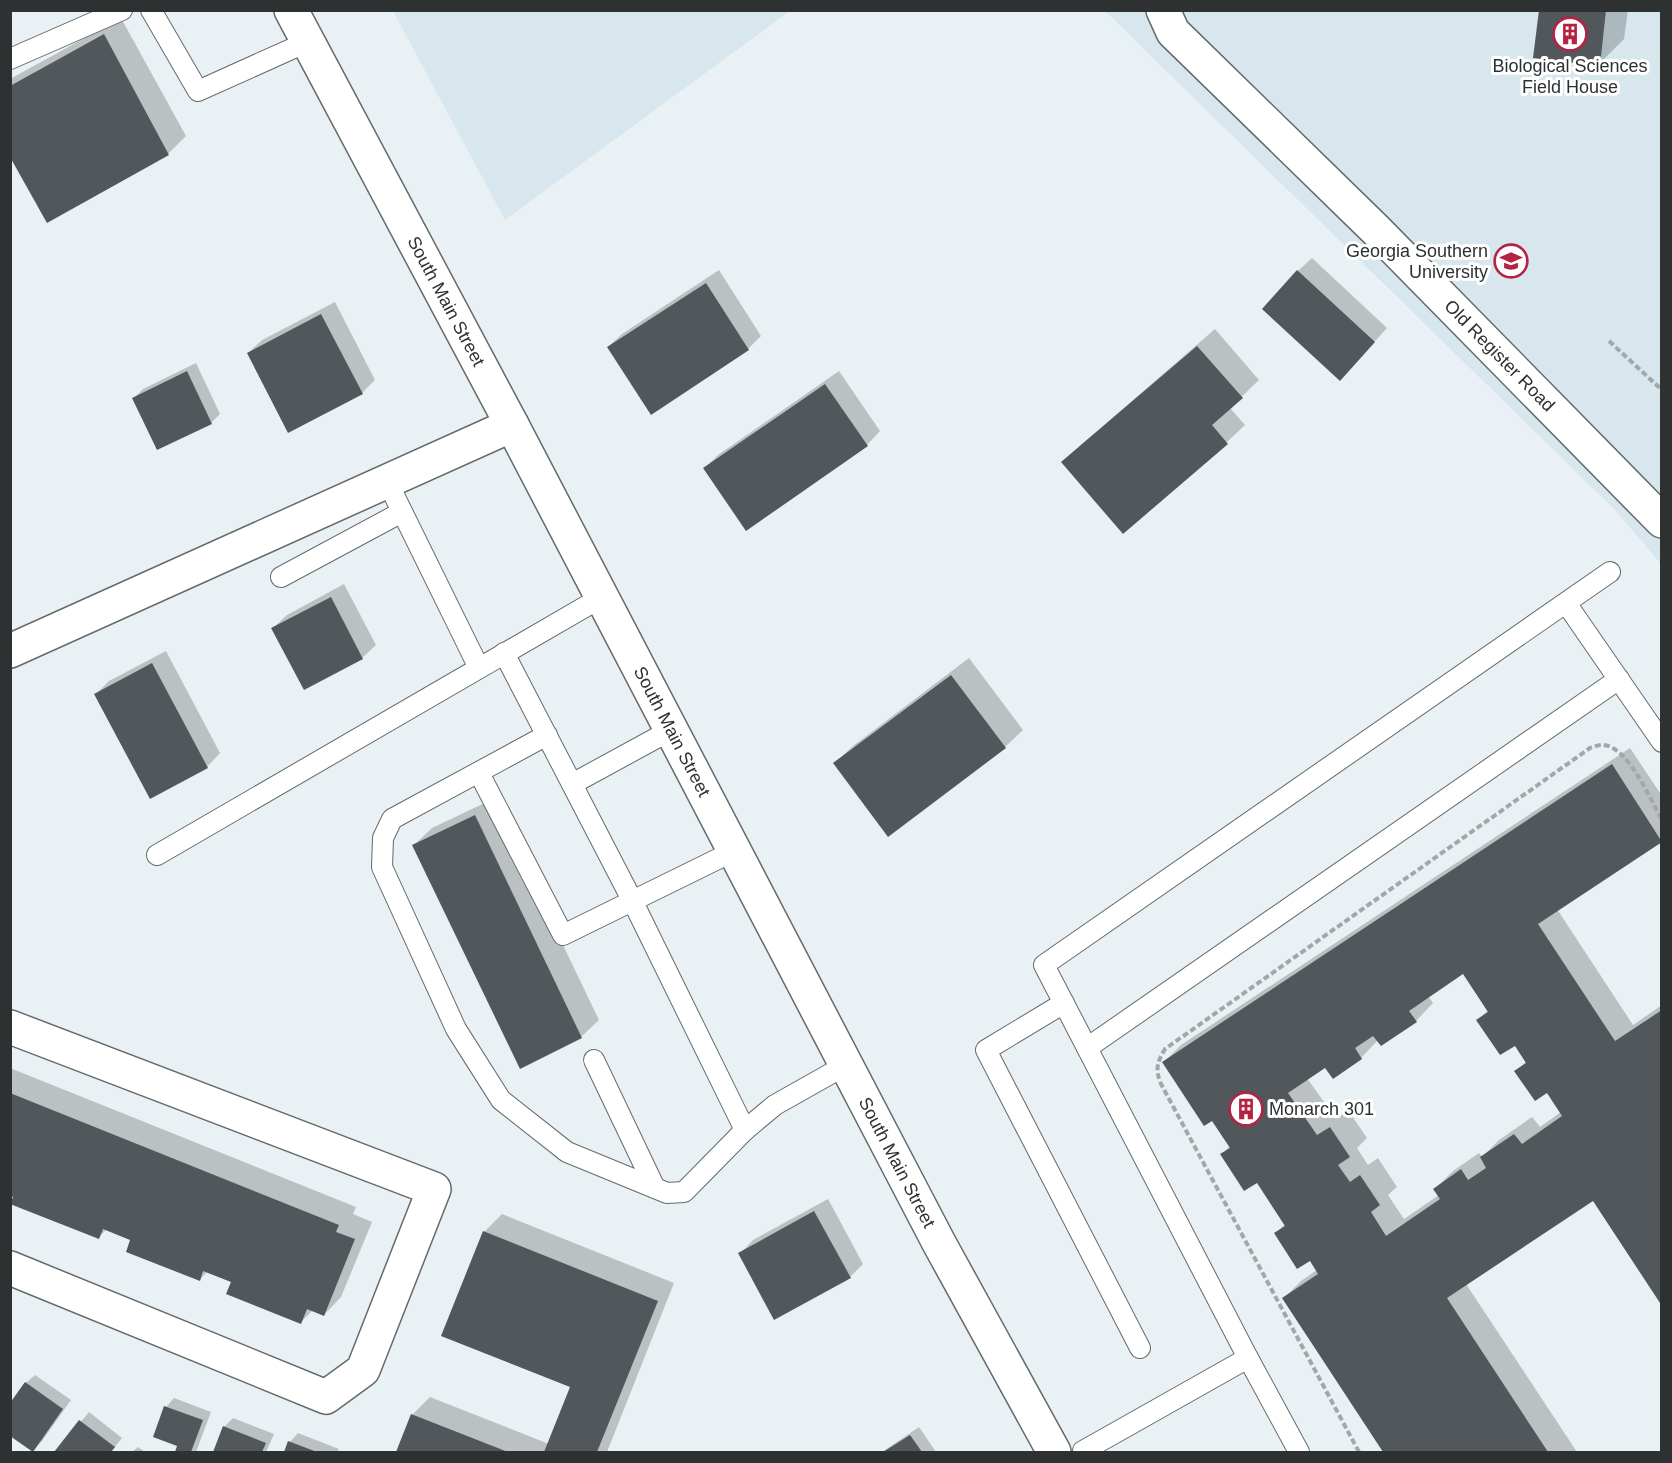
<svg xmlns="http://www.w3.org/2000/svg" width="1672" height="1463" font-family="Helvetica,sans-serif">
<style>
.built{fill:#d8e7ee}
.shadow{fill:#0003;fill-rule:evenodd}
.building{fill:#51575a;fill-rule:evenodd}
.lines{fill:none;stroke-linecap:round;stroke-linejoin:round}
.service-casing{stroke:#646a6c;stroke-width:22}
.minor-casing{stroke:#646a6c;stroke-width:36}
.tertiary-casing{stroke:#646a6c;stroke-width:36}
.primary-casing{stroke:#646a6c;stroke-width:36}
.path{stroke:#a2a8aa;stroke-width:4;stroke-dasharray:6 3;stroke-linecap:butt}
.service{stroke:#fff;stroke-width:20}
.minor{stroke:#fff;stroke-width:33}
.tertiary{stroke:#fff;stroke-width:33}
.primary{stroke:#fff;stroke-width:33}
.labels{text-anchor:middle;dominant-baseline:central;stroke-width:6;stroke-linejoin:round;paint-order:stroke}
.poi-label{font-size:18px;fill:#2e3132;stroke:#fff}
.street-label{font-size:18px;fill:#2e3132;stroke:#fff}
</style>
<rect width="100%" height="100%" fill="#eaf1f4"/>
<g class="built">
<path d="M393 11H790L505 220Z"/>
<path d="M1105 11H1661V564L1617 512Z"/>
</g>
<g class="shadow">
<path d="M1540 10H1628L1624 39 1599 64Z"/>
<path d="M121 18 186 136 168 154H10V79Z"/>
<path d="M1312 258 1387 328 1353 365 1298 271Z"/>
<path d="M719 270 761 336 748 349 608 347 622 334Z"/>
<path d="M335 302 375 380 362 393 248 353 262 340Z"/>
<path d="M1215 329 1259 380 1230 408 1245 425 1227 442 1123 532 1063 463 1081 445Z"/>
<path d="M196 363 220 414 212 422 158 448 134 398 143 389Z"/>
<path d="M839 371 880 431 867 445 705 468 718 455Z"/>
<path d="M344 584 376 645 362 658 273 628 287 615Z"/>
<path d="M166 651 220 753 207 767 96 694 109 681Z"/>
<path d="M969 658 1023 730 1005 747 835 763 853 746Z"/>
<path d="M1630 748 1662 796V840L1557 909 1633 1025 1662 1005V1303L1593 1199 1466 1284 1577 1452H1385L1284 1298 1301 1281 1317 1270 1310 1259 1276 1233 1285 1224 1257 1181 1222 1154 1230 1146 1212 1118 1164 1062 1181 1045ZM1463 972 1488 1010 1478 1020 1515 1044 1527 1061 1516 1071 1547 1091 1561 1112 1540 1127 1532 1117 1499 1140 1482 1157 1479 1153 1453 1171 1435 1189 1439 1195 1404 1219 1388 1195 1397 1187 1378 1158 1368 1165 1357 1148 1367 1138 1348 1110 1336 1119 1307 1078 1325 1066 1361 1058 1378 1040 1416 1021 1433 1003 1428 996Z"/>
<path d="M493 799 599 1020 581 1037 414 845 432 828Z"/>
<path d="M10 1068 356 1207 353 1214 372 1222 341 1297 324 1315 313 1310 301 1322 233 1282 208 1271 199 1280 132 1239 107 1229 98 1238 10 1194Z"/>
<path d="M828 1199 863 1264 850 1277 740 1254 753 1240Z"/>
<path d="M502 1214 674 1283 607 1452H397L412 1415 430 1397 549 1444 572 1386 484 1232Z"/>
<path d="M35 1375 71 1400 42 1441 33 1450 26 1383Z"/>
<path d="M174 1398 211 1412 196 1452H177L179 1445 166 1407Z"/>
<path d="M89 1412 122 1438 111 1452H56Z"/>
<path d="M233 1418 274 1434 266 1452H214L224 1427Z"/>
<path d="M919 1427 936 1452H882L885 1450Z"/>
<path d="M298 1433 339 1449 337 1452H285L290 1442Z"/>
<path d="M138 1447 145 1452H132Z"/>
</g>
<g class="building">
<path d="M1539 10H1606L1600 66 1533 58Z"/>
<path d="M104 34 169 155 47 223 10 157V86Z"/>
<path d="M1297 270 1375 342 1340 381 1262 309Z"/>
<path d="M706 283 749 350 651 415 607 347Z"/>
<path d="M321 314 363 394 288 433 247 353Z"/>
<path d="M1197 346 1243 398 1212 425 1228 444 1123 534 1061 462Z"/>
<path d="M187 371 212 424 157 450 132 398Z"/>
<path d="M825 384 868 446 746 531 703 468Z"/>
<path d="M331 597 363 659 304 690 271 628Z"/>
<path d="M152 663 208 768 150 799 94 694Z"/>
<path d="M951 675 1006 748 888 837 833 763Z"/>
<path d="M1612 764 1662 842 1538 924 1615 1041 1662 1010V1306L1593 1201 1447 1298 1548 1452H1383L1282 1298 1318 1274 1310 1261 1297 1269 1274 1233 1285 1226 1257 1183 1244 1191 1220 1154 1230 1148 1212 1121 1204 1126 1162 1062ZM1463 974 1488 1012 1476 1020 1500 1055 1515 1046 1526 1063 1514 1071 1535 1101 1547 1093 1562 1116 1522 1144 1514 1134 1480 1157 1486 1168 1468 1180 1461 1169 1433 1189 1440 1199 1386 1236 1371 1212 1380 1205 1360 1175 1350 1182 1338 1165 1350 1157 1330 1127 1317 1135 1288 1093 1325 1068 1333 1079 1362 1059 1355 1048 1373 1036 1381 1046 1417 1022 1409 1011Z"/>
<path d="M475 815 582 1038 520 1069 412 845Z"/>
<path d="M10 1093 339 1225 336 1232 355 1239 324 1316 307 1309 301 1324 226 1294 231 1282 203 1271 200 1281 126 1252 130 1240 103 1229 99 1239 10 1204 13 1197 10 1196Z"/>
<path d="M814 1211 851 1278 774 1320 738 1253Z"/>
<path d="M483 1231 658 1301 597 1452H544L570 1387 441 1336Z"/>
<path d="M25 1382 63 1409 33 1452 10 1436V1403Z"/>
<path d="M164 1406 203 1420 191 1452H175L177 1446 153 1437Z"/>
<path d="M411 1414 508 1452H396Z"/>
<path d="M79 1420 115 1447 111 1452H54Z"/>
<path d="M223 1426 266 1443 262 1452H213Z"/>
<path d="M910 1435 922 1452H883Z"/>
<path d="M288 1441 317 1452H284Z"/>
</g>
<g class="lines">
<defs>
<g id="service">
<path d="M151 10 198 91 307 42"/>
<path d="M10 59 122 10"/>
<path d="M387 481 479 668"/>
<path d="M281 577 402 512"/>
<path d="M1566 603 1662 742"/>
<path d="M504 653 632 900 745 1130"/>
<path d="M547 735 392 819 383 838 382 867 456 1029 501 1100 567 1152 667 1193 684 1192 745 1130 775 1105 846 1065"/>
<path d="M479 773 563 935 734 851"/>
<path d="M572 784 671 730"/>
<path d="M157 855 602 597"/>
<path d="M1064 1003 986 1050 1140 1348"/>
<path d="M1087 1048 1619 679"/>
<path d="M594 1060 655 1188"/>
<path d="M1248 1358 1299 1452"/>
<path d="M1083 1452V1451L1248 1358 1044 965 1610 572"/>
</g>
<g id="minor">
<path d="M10 651 512 425"/>
<path d="M10 1027 434 1189 363 1370 326 1397 10 1268"/>
</g>
<g id="tertiary">
<path id="s1" d="M1163 10 1173 32 1376 230 1662 521"/>
</g>
<g id="primary">
<path id="s2" d="M291 10 512 425 939 1243 1054 1452"/>
</g>
</defs>
<use href="#service" class="service-casing"/>
<use href="#minor" class="minor-casing"/>
<use href="#tertiary" class="tertiary-casing"/>
<use href="#primary" class="primary-casing"/>
<g class="path">
<path d="M1609 341 1662 390"/>
<path d="M1359 1452 1161 1084C1155 1070 1157 1062 1165 1049L1590 748C1594 747 1600 744 1604 745 1629 748 1650 799 1662 820"/>
</g>
<use href="#service" class="service"/>
<use href="#minor" class="minor"/>
<use href="#tertiary" class="tertiary"/>
<use href="#primary" class="primary"/>
</g>
<defs>
<symbol id="building-ring" viewBox="-11 -11 22 22"><circle r="9.5" fill="#fff" stroke="#b42244" stroke-width="1.5"/><path d="M-4-6H4V6H1V3H-1V6H-4ZM-2.5-4.3h1.7v1.8h-1.7ZM.8-4.3h1.7v1.8H.8ZM-2.5-1h1.7V.8h-1.7ZM.8-1h1.7V.8H.8Z" fill="#b42244"/></symbol>
<symbol id="university-ring" viewBox="-11 -11 22 22"><circle r="9.5" fill="#fff" stroke="#b42244" stroke-width="1.5"/><path d="M0-5L7-2L0 1L-7-2ZM-4 1L0 2.5L4 1V4Q0 6-4 4Z" fill="#b42244"/></symbol>
</defs>
<g fill-rule="evenodd">
<use href="#building-ring" x="1551" y="15" width="38" height="38"/>
<use href="#university-ring" x="1492" y="242" width="38" height="38"/>
<use href="#building-ring" x="1227" y="1090" width="38" height="38"/>
</g>
<g class="labels">
<g class="poi-label">
<text x="1570" y="66">Biological Sciences<tspan x="1570" dy="21">Field House</tspan></text>
<text x="1488" y="251" text-anchor="end">Georgia Southern<tspan x="1488" dy="21">University</tspan></text>
<text x="1269" y="1109" text-anchor="start">Monarch 301</text>
</g>
<g class="street-label">
<text stroke="none"><textPath href="#s2" startOffset="330">South Main Street</textPath></text>
<text stroke="none"><textPath href="#s1" startOffset="484">Old Register Road</textPath></text>
<text stroke="none"><textPath href="#s2" startOffset="816">South Main Street</textPath></text>
<text stroke="none"><textPath href="#s2" startOffset="1302">South Main Street</textPath></text>
</g>
</g>
<rect width="1672" height="1463" fill="none" stroke="#2e3132" stroke-width="24"/>
</svg>
